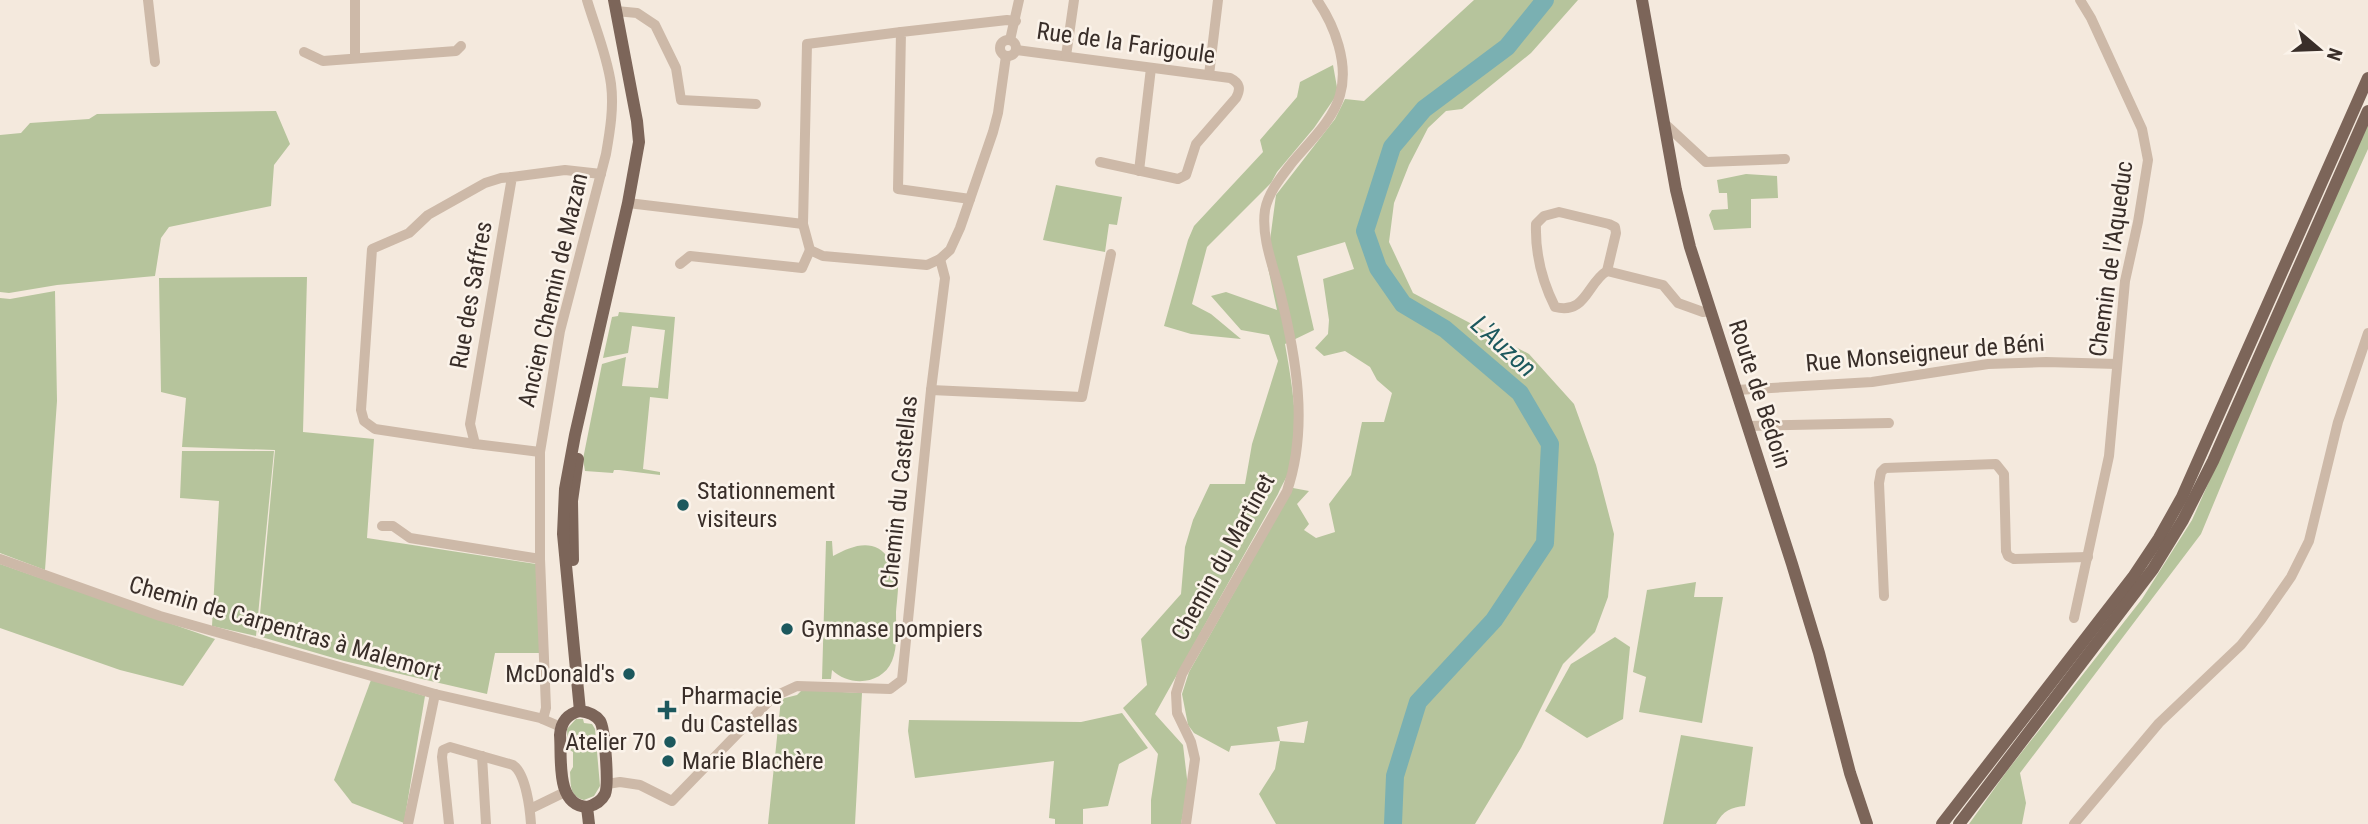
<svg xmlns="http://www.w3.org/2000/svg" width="2368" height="824" font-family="'Roboto Condensed',sans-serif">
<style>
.green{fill:#b6c49c;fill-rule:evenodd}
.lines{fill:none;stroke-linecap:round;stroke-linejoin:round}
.river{stroke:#7ab0b2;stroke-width:18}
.minor{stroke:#cdb9a8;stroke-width:10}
.major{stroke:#7c6559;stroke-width:12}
.poi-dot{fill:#1c585d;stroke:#fbf3ea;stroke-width:2.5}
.labels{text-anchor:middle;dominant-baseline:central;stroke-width:5;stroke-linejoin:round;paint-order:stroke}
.street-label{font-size:24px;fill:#392e29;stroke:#fbf3ea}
.poi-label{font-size:24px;fill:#392e29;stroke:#fbf3ea;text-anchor:start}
.water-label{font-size:26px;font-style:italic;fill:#1c585d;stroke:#fbf3ea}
</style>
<rect width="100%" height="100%" fill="#f4e9dd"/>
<g class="green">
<path d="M1474 0H1578L1531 53 1462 109 1446 111 1428 128 1409 165 1394 203 1389 242 1413 293 1529 354 1574 404 1596 465 1614 534 1608 597 1595 632 1563 664 1521 748 1475 824H1276L1259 794 1275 769 1280 741 1231 746 1229 752 1194 733 1188 725 1182 694 1189 672 1293 488 1309 491 1297 504 1309 524 1304 530 1316 538 1335 532 1329 504 1351 475 1362 422H1384L1392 393 1377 380 1370 367 1345 351 1324 356 1315 348 1328 334 1329 320 1323 279 1354 269 1345 242 1297 256 1314 330 1285 344C1291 378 1299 424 1294 459 1293 467 1282 484 1278 494L1155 714 1183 745 1188 787 1181 824H1151V800L1158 754 1123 708 1147 685 1141 639 1181 594 1185 547 1193 520 1210 484H1245L1252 444 1278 361 1269 335 1241 330 1211 296 1226 292 1277 310 1267 263 1276 195 1335 119 1345 99 1364 101ZM1308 721 1304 743 1280 741 1277 727Z"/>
<path d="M1333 65 1338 93 1314 128 1277 172 1271 183 1207 247 1192 304 1211 314 1241 339 1191 334 1164 326 1188 240 1194 226 1263 152 1260 140 1297 97 1300 82Z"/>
<path d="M276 111 290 144 274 165 271 206 169 227 161 238 155 276 57 285 9 293 0 292V135L21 133 30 123 89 119 97 114Z"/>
<path d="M2368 124V149L2272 363 2201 534 2020 773 2026 803 2022 824H1969L2007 771 2142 599 2192 520Z"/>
<path d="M1746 174 1777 176 1778 198 1751 199V228L1714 230 1709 215 1712 210 1728 209 1727 193H1719L1717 180Z"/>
<path d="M1056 185 1122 197 1117 225 1109 224 1105 252 1043 240Z"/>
<path d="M307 277 303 432 374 439 367 538 536 564 540 653H495L487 694 344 661 258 636 275 450 182 447 186 398 161 392 159 278Z"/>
<path d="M55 291 57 401 45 570 0 553V298L10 299Z"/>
<path d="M619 312 675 317 668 399 650 397 643 469 660 472V475L619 470H614L613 473 585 471 583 459 602 364 626 357 622 386 658 388 665 330 632 326 628 353 603 358 612 317 618 316Z"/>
<path d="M182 451H274L256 636 212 626 219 501 180 498Z"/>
<path d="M826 541H832L833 556C853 545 875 537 890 560 894 564 897 569 898 574 899 586 897 600 896 612 896 628 898 647 892 661 882 685 849 687 832 670L831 679H822Z"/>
<path d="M0 564 215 639 183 686 120 670 0 628Z"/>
<path d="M1696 582 1694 597H1723L1702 723 1639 712 1646 677 1633 672 1647 590Z"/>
<path d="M1615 637 1630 647 1623 719 1587 738 1545 711 1571 664Z"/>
<path d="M371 680 425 696 404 823 352 803 334 780Z"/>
<path d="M802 690 862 693 855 824H768L781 699 797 695Z"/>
<path d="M1122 713 1148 748 1119 764 1108 806 1083 809V824H1055V819L1049 818 1054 761 915 778 908 731 909 720 1081 722Z"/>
<path d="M576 719H583L584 723 592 724 595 729 600 786 594 796 584 800C569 796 571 785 570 772L573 767V752L568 749 567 729Z"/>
<path d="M1681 735 1753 747 1745 806C1731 807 1723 811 1716 824H1663Z"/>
</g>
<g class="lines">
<path class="river" d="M1393 824 1395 776 1418 702 1494 620 1545 543 1550 444 1520 393 1445 329 1403 304 1378 268 1365 231 1392 147 1424 109 1507 47 1545 0"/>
<g class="minor">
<path d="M148 0 155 62"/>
<path d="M616 11 637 13 655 25 676 68 681 100 756 104"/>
<path d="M901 32 807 44 803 224 810 250 823 256 927 265 940 259 950 250 960 228 993 132 998 113 1006 56"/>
<circle cx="1008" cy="48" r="8"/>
<path d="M1010 40 1019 0"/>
<path d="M1016 50 1230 78C1240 83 1241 89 1236 98L1196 144 1186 175 1178 179 1100 162"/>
<path d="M304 52 323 61 456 51 461 46"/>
<path d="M1066 56 1074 0"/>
<path d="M355 57V0"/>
<path d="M1209 75 1218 0"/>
<path d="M1665 124 1706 162 1785 159"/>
<path d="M1139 171 1151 68"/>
<path d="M970 199 898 189 901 32 1007 20 1016 21"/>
<path d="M628 203 803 224"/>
<path d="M1559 212 1609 224 1615 227 1616 233 1607 271C1587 283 1586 315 1555 307 1542 281 1535 254 1536 224L1544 216Z"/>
<path d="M680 264 690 256 802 268 810 250"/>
<path d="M1607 271 1663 285 1678 303 1703 312 1711 311"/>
<path d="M931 390 1082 397 1111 254"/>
<path d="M1736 390 1872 382 1988 364 2046 362 2117 364"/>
<path d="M1748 426 1889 423"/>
<path d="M475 444 375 429 364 421 361 410 372 249 409 233 428 215 485 183 501 178 512 177"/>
<path d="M540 452 475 444 470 424 512 177 565 170 601 174"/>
<path d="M382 526H393L410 538 540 559"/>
<path d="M0 559 160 616 435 694 540 718 561 727"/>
<path d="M1884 596 1879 483 1881 472 1885 468 1996 464 2004 474 2006 551 2008 556 2014 559 2088 557"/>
<path d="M2074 618 2109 456 2125 281 2138 222 2148 160 2142 129 2091 18 2080 0"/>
<path d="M543 719 546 708 540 559V452L560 331 606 154C610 131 614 107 611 84 607 55 595 27 587 0"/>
<path d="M482 756 486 824"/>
<path d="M607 784 620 782 640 785 672 801 773 697 797 686 890 689 902 680 931 390 945 278 940 259"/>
<path d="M530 809 565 792"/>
<path d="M408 824 435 694"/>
<path d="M449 824 442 757 443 750 450 747 513 765C526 774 530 809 531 824"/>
<path d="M1186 824 1195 759 1191 742 1177 713 1176 693 1182 674 1287 491C1309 427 1296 356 1280 292 1273 266 1261 237 1265 210 1268 193 1281 177 1291 164 1307 144 1333 121 1340 95 1349 64 1335 26 1317 0"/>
<path d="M2074 824 2159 723 2241 645 2261 620 2291 577 2309 541 2338 422 2368 333"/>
</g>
<g class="major">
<path d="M1642 0 1676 190 1690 247 1792 564 1819 653 1850 773 1867 824"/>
<path d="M573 560 572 501 578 459"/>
<path d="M580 711 563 534 565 489 575 435 628 203 639 142 637 121 614 0"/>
<path d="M580 711C588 712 595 714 600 721 605 729 609 785 605 794 601 802 595 805 587 807 555 805 562 758 560 735 561 722 567 714 580 711Z"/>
<path d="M587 807 589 824"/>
<path d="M1942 824 2133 577 2159 538 2182 497 2368 78"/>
<path d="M1959 824 2153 569 2183 520 2213 461 2368 111"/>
</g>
</g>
<g class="poi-dot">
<circle cx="683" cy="505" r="7"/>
<circle cx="787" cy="629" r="7"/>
<circle cx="629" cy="674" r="7"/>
<path d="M663.5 699.5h7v7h7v7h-7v7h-7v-7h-7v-7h7z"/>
<circle cx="670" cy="742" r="7"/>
<circle cx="668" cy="761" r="7"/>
</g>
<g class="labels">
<g class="street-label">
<text transform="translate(1126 43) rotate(8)">Rue de la Farigoule</text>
<text transform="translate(2111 259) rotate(-82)">Chemin de l'Aqueduc</text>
<text transform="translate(553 290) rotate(-77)">Ancien Chemin de Mazan</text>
<text transform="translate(471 295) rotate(-80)">Rue des Saffres</text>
<text transform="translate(1925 353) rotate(-5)">Rue Monseigneur de Béni</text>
<text transform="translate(1760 394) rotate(72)">Route de Bédoin</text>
<text transform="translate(899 492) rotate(-84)">Chemin du Castellas</text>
<text transform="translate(1223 557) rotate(-61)">Chemin du Martinet</text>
<text transform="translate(285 628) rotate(16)">Chemin de Carpentras à Malemort</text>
</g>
<g class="poi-label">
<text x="697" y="491">Stationnement<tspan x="697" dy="28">visiteurs</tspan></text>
<text x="801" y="629">Gymnase pompiers</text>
<text x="615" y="674" text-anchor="end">McDonald's</text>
<text x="681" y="696">Pharmacie<tspan x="681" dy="28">du Castellas</tspan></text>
<text x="656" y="742" text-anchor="end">Atelier 70</text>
<text x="682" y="761">Marie Blachère</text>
</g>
<g class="water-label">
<text transform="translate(1504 346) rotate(42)">L'Auzon</text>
</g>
</g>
<g transform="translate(2319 49) rotate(109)" stroke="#fbf3ea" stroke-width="5" paint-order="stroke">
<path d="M0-5L12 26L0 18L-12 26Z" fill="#392e29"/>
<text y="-10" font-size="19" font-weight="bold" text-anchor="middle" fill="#392e29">N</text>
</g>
</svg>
